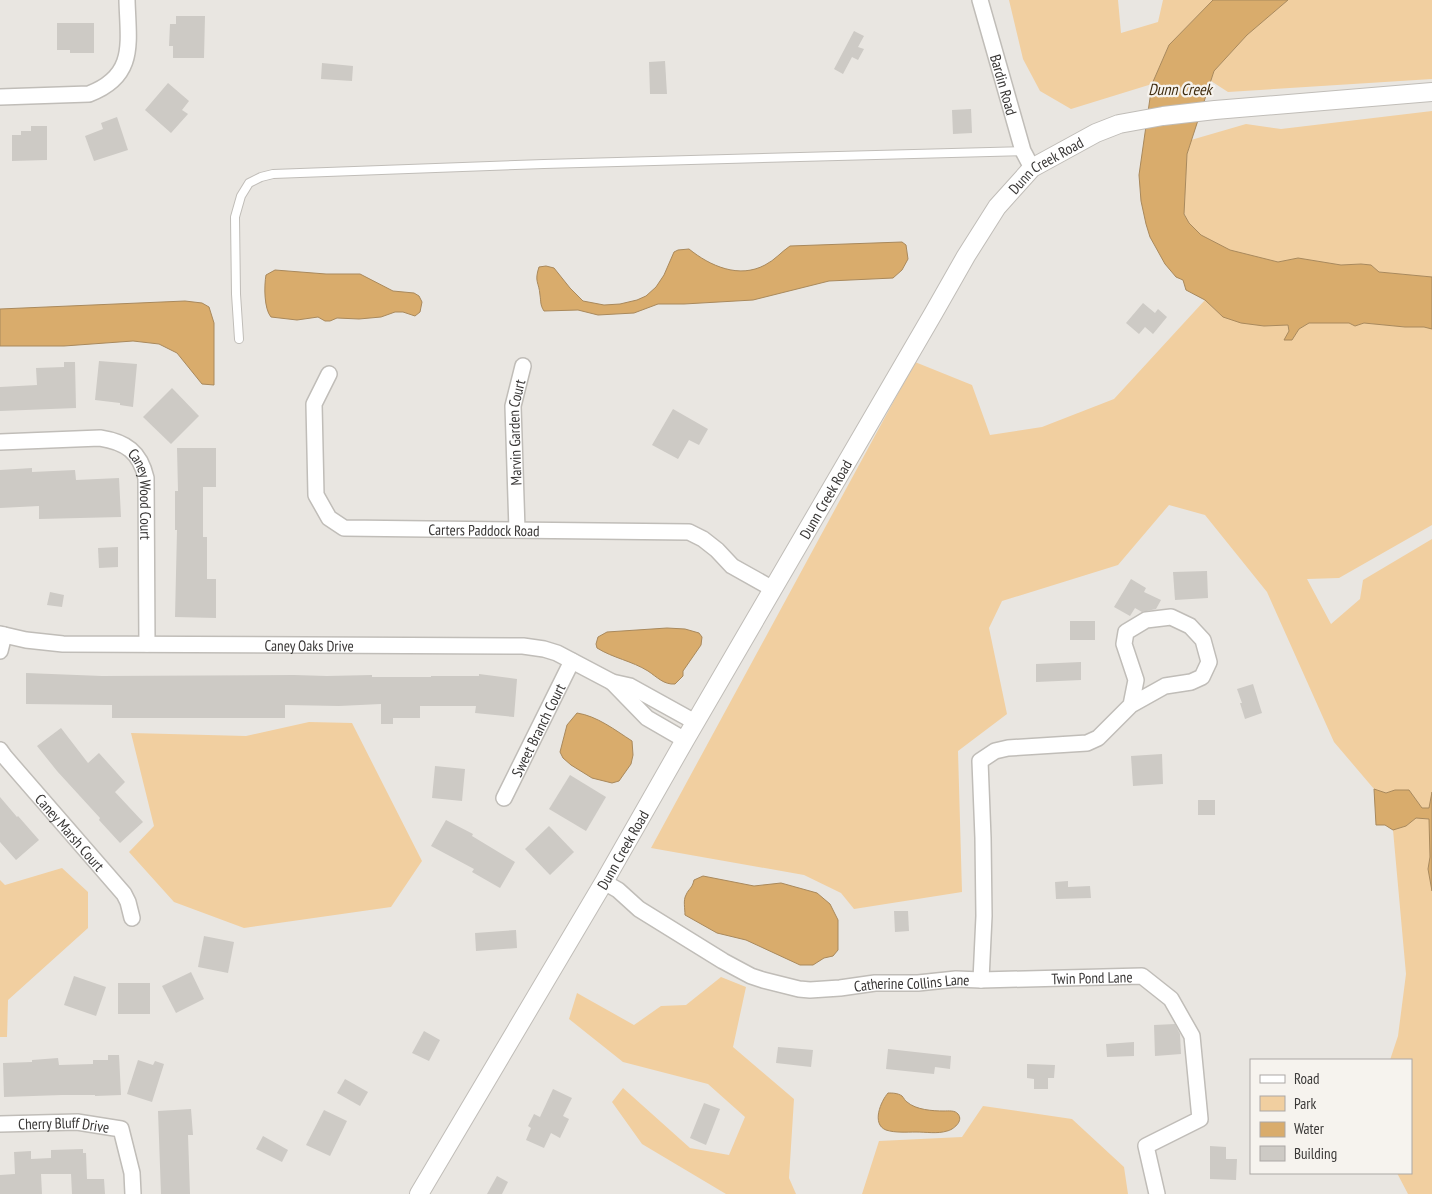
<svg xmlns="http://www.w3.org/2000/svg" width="1432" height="1194" font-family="'PT Sans Narrow',sans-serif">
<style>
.green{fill:#f1cfa0}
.water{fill:#d9ac6c;stroke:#a9895c}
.building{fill:#cdcac5}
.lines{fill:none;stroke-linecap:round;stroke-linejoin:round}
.service-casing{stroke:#c0bdb8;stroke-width:10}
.minor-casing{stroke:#c0bdb8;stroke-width:18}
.tertiary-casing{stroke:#c0bdb8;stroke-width:20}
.service{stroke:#fff;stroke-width:8}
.minor{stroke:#fff;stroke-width:15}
.tertiary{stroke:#fff;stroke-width:18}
.labels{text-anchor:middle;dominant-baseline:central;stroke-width:4.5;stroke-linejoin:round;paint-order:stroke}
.street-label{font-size:15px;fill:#3a3837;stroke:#f6f3ee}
.water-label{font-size:16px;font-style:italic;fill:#412e11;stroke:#f6f3ee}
</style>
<rect width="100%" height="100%" fill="#e9e6e1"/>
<g class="green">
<path d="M1009 0H1118L1121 33 1158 22 1163 0H1213L1169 45 1152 84 1071 109 1040 91 1023 59Z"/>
<path d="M1288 0H1432V79L1228 92 1211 81 1214 71 1247 35Z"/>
<path d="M1432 111V277L1379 272 1371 265 1361 264 1341 265 1298 258 1278 262 1229 250 1201 235 1189 223 1184 213 1187 154 1191 140 1246 124 1281 129Z"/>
<path d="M1205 300 1223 317 1264 326 1288 325 1289 331 1285 340H1292L1299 329 1309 323H1350L1355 326 1364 323 1405 327H1424L1432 329V525L1339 578 1307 579 1331 624 1360 599 1363 580 1432 539V792L1429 808H1422L1409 790H1395L1386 793 1374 789 1334 742 1267 592 1205 515 1169 505 1118 565 1002 601 989 628 1007 714 958 751 962 892 854 909 841 893 804 875 651 848 915 362 972 385 990 435 1042 427 1114 399Z"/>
<path d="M309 722 352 723 422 861 391 907 244 928 174 902 129 852 154 826 131 733 246 736Z"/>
<path d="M1416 818 1429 819 1430 857 1428 869 1432 891V1194H1408L1397 1173H1411V1060H1390L1398 1036 1406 974 1393 830 1406 826Z"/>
<path d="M62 868 88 892V928L8 1000 7 1037H0V880L5 885Z"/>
<path d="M721 977 746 987 733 1047 794 1099 789 1178 796 1194H726L642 1144 612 1102 623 1088 690 1148 729 1155 745 1117 708 1084 623 1062 569 1019 577 993 634 1025 661 1006 686 1005Z"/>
<path d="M983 1106 1072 1119 1124 1167 1128 1194H862L879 1141 962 1137Z"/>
</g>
<g class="water">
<path d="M1213 0H1288L1247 35 1214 71 1187 154 1184 214 1189 223 1201 235 1230 250 1278 262 1298 258 1341 265 1361 264 1371 265 1379 272 1432 277V329L1424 327H1405L1364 323 1355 326 1349 323H1309L1299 329 1292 340H1284L1289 331 1288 325 1264 326 1241 323 1223 317 1205 300 1186 290 1183 280 1176 277 1165 264 1150 237 1146 224 1141 201 1139 175 1152 84 1169 45Z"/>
<path d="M902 242 906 245 908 259 902 270 893 278 829 281 753 300 684 304H658L634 313 598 315 578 310 544 311C540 305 541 301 540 295 539 282 534 282 539 267L546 266 554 268 570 288 583 301 604 305 620 304 637 300 646 296 656 287 664 275 674 252 678 250 689 249C710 266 739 279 765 265 775 260 781 252 790 246Z"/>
<path d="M275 270 326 274H360L393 291 414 293 419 296 422 302 420 312 415 316 403 312H395L381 317 359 319 337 318 330 321H325L318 317 297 320 271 317C264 309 264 286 266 275Z"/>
<path d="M185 301 202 303 209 307 214 323V385L202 384 177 353 159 344 133 341 64 346H0V309Z"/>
<path d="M667 628 685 629 699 633 702 637 701 645 683 671V676L675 684C664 685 657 677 648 671 632 661 613 658 597 648L596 644 598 637 607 632Z"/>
<path d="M577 713C597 716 615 730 632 741L633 755 631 764 619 781 612 783 592 778 571 765 563 758 560 752 567 725Z"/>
<path d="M1374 789 1386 793 1395 790H1409L1422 808H1429L1432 792V891L1428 869 1430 857 1429 819 1416 818 1406 826 1393 830 1385 825H1376Z"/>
<path d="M703 876 754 886 781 883 817 893 830 904 838 920V950L833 956 824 958 813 965H800L746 940 717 933 685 915C685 909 683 900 686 895 689 888 692 889 694 880Z"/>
<path d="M888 1093C892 1093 898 1093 902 1096 904 1098 905 1101 907 1102 916 1110 933 1111 944 1111 948 1111 955 1110 958 1114 964 1121 953 1130 947 1131 938 1134 926 1132 916 1132 907 1132 895 1133 886 1130 871 1124 881 1101 888 1093Z"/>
</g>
<g class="building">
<path d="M176 16H205L204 58H173V46H169L170 24H176Z"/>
<path d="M57 23H94V53H70V50H57Z"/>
<path d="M854 31 864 36 858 47 864 49 858 60 852 57 843 74 834 69Z"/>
<path d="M665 61 667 94H650L649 62Z"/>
<path d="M322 63 353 66 352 81 321 79Z"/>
<path d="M168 83 189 101 182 110 188 114 171 133 145 110Z"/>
<path d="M971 109 972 133 953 134 952 110Z"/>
<path d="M117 117 128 150 94 161 85 136 103 129 101 123Z"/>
<path d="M31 126H47V160L12 161V135H21V131H31Z"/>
<path d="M1143 303 1155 313 1158 309 1167 317 1153 334 1145 327 1139 334 1126 323Z"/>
<path d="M99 361 137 364 133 407 120 405V403L95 400Z"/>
<path d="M64 362H75L76 408 0 411V387L37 385 36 368 64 367Z"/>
<path d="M172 388 199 416 171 444 143 417Z"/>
<path d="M673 409 708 429 699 445 689 440 678 459 652 445Z"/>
<path d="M177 448H216V487H203V537H207V579H216V618L175 617 177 530H175V491H178Z"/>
<path d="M32 468V472L75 470 76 480 119 478 121 517 39 519V506L0 508V470Z"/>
<path d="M118 547V567L99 568 98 548Z"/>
<path d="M1207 571 1208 598 1175 600 1173 572Z"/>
<path d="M1131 579 1146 588 1144 592 1161 600 1156 609 1142 612 1135 608 1130 616 1114 607Z"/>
<path d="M50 592 64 595 62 607 47 605Z"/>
<rect x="1070" y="621" width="25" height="19"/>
<path d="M1081 662V680L1036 682V664Z"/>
<path d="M26 673 102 676 294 675 327 676 372 675V677H431V676H479V674L517 679 514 717 475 713 476 706H420V718H393V724H381V704L339 706 285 705V718H112V705L26 704Z"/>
<path d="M1253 684 1262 713 1245 719 1240 703H1242L1237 689Z"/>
<path d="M61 728 88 763 99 753 125 782 115 792 143 822 120 843 99 820 100 818 57 771 37 746Z"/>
<path d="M1162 754 1163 784 1133 786 1131 756Z"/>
<path d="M435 766 465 769 462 801 432 798Z"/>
<path d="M570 775 606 797 586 831 549 809Z"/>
<path d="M0 797 17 817 18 816 39 840 16 860 0 842Z"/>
<rect x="1198" y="800" width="17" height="15"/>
<path d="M446 820 473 834 472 836 515 862 500 888 472 872 474 869 431 846Z"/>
<path d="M549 826 574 852 550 875 525 849Z"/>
<path d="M1068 881V887L1090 886 1091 898 1056 899 1055 882Z"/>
<path d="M894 911H908L909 931 895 932Z"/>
<path d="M516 930 517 948 476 951 475 933Z"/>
<path d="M204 936 234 942 228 973 198 967Z"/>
<path d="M191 972 204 999 176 1013 162 986Z"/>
<path d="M74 976 106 987 96 1016 64 1005Z"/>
<rect x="118" y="983" width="32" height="31"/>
<path d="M1175 1024 1180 1034 1181 1054 1155 1056 1154 1025Z"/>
<path d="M424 1031 440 1040 429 1061 412 1053Z"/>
<path d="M1134 1042V1056L1107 1057 1106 1044Z"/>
<path d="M778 1047 813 1050 811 1067 776 1063Z"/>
<path d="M888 1049 951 1056 950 1069 935 1067 934 1074 886 1069Z"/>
<path d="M108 1055H119L121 1095 95 1096V1095H62L4 1097 3 1063 32 1062V1060L58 1058 59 1065 93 1064V1060H108Z"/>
<path d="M138 1060 153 1065 155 1061 164 1064 152 1102 127 1094Z"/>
<path d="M1027 1064 1055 1065 1054 1078H1048V1089H1034V1079L1027 1078Z"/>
<path d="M345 1079 368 1092 360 1106 337 1093Z"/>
<path d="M553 1089 572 1098 563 1116 569 1119 560 1138 551 1133 544 1148 526 1140 531 1128 528 1126 534 1114 540 1117Z"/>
<path d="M704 1103 720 1109 706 1145 690 1138Z"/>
<path d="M191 1109 193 1135H188L190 1194H161L158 1111Z"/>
<path d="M324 1110 347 1121 330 1156 306 1145Z"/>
<path d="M263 1136 288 1150 282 1162 256 1149Z"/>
<path d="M1210 1146 1226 1147V1159H1237L1236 1180 1210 1179Z"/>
<path d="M83 1149V1153H86L87 1179H104L105 1194H72L71 1174H41L42 1194H0V1175L15 1174 14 1152 31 1151V1159L51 1158V1150Z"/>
<path d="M497 1176 508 1182 502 1194H487Z"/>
</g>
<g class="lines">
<defs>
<path id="service" d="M239 339 236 294 235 217 241 196 249 183 261 177 273 174 544 164 1023 151"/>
<g id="minor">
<path id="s1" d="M980 0 1023 151 1032 168"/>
<path d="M0 97 89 94C137 76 128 42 127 0"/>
<path id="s2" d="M329 374 314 404 316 495 329 518 344 528 689 532 703 539 717 550 732 566 773 589"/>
<path id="s3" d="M0 442 100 438C126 442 140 452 146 478L147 644"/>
<path id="s4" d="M517 530 513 406 523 366"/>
<path id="s5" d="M0 634 26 640 63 644 523 646 544 649 557 653 612 682 630 686 695 722"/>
<path d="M0 651 4 635"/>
<path d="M612 682 647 718 685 740"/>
<path id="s6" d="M0 750 5 757 124 894 128 902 132 918"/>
<path id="s7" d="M504 798 572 661"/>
<path id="s8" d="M604 882 618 890 639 909 723 961 751 976 763 980 799 989 810 990 840 988 875 983H918L956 979 981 980 984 916 983 838 980 761 995 751 1008 748 1087 743 1098 738 1131 705 1165 686 1191 682 1202 677 1209 662 1203 640 1190 626 1171 617 1146 620 1126 632 1124 644 1136 680 1131 705"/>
<path id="s9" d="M981 980 1142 976 1171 999 1192 1036 1200 1119 1146 1146 1157 1194"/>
<path id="s10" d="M0 1124 77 1122 121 1129 132 1173 133 1194"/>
</g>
<g id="tertiary">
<path id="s11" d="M419 1194 604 882 685 740 933 314 966 256 997 207 1032 168 1096 133 1119 124 1163 116 1215 110 1432 92"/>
</g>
</defs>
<use href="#service" class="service-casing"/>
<use href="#minor" class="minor-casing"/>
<use href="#tertiary" class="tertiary-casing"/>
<use href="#service" class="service"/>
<use href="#minor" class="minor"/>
<use href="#tertiary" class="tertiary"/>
</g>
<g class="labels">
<g class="street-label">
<text stroke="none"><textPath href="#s1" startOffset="88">Bardin Road</textPath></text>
<text stroke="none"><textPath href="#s11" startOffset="1209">Dunn Creek Road</textPath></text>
<text stroke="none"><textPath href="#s4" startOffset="98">Marvin Garden Court</textPath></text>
<text stroke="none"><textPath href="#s3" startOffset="181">Caney Wood Court</textPath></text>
<text stroke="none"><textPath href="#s11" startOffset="805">Dunn Creek Road</textPath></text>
<text stroke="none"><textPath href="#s2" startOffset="309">Carters Paddock Road</textPath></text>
<text stroke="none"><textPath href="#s5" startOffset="310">Caney Oaks Drive</textPath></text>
<text stroke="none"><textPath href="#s7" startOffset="76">Sweet Branch Court</textPath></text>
<text stroke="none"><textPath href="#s6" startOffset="108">Caney Marsh Court</textPath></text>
<text stroke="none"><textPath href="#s11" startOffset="400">Dunn Creek Road</textPath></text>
<text stroke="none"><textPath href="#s9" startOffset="111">Twin Pond Lane</textPath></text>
<text stroke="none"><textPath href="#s8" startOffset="338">Catherine Collins Lane</textPath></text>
<text stroke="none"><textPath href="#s10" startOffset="64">Cherry Bluff Drive</textPath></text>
</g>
<g class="water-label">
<text x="1180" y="89">Dunn Creek</text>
</g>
</g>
<rect x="1250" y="1059" width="162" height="115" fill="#f6f3ee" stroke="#aba8a5"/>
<rect x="1260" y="1075" width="25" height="8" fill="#ffffff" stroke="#aba8a5"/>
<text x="1294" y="1084" font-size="15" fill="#3a3837">Road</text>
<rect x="1260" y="1096" width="25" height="15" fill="#f1cfa0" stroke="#aba8a5"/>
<text x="1294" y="1109" font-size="15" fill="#3a3837">Park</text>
<rect x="1260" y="1122" width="25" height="15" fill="#d9ac6c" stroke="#aba8a5"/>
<text x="1294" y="1134" font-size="15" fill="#3a3837">Water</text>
<rect x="1260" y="1146" width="25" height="15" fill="#cdcac5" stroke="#aba8a5"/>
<text x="1294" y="1159" font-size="15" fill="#3a3837">Building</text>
</svg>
